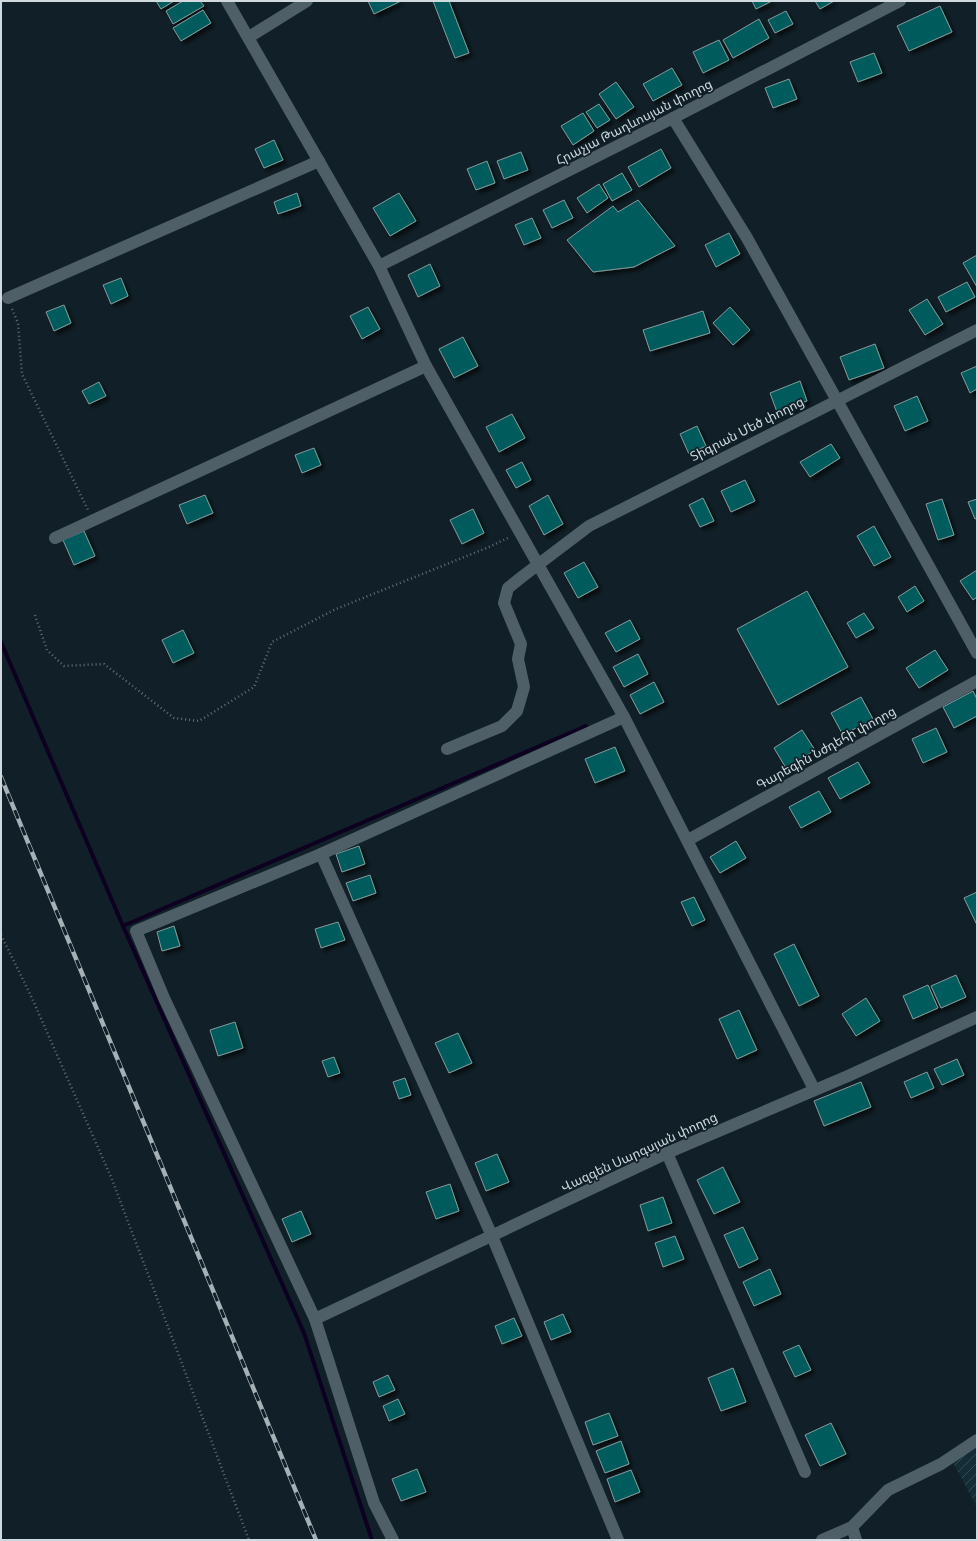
<svg xmlns="http://www.w3.org/2000/svg" width="978" height="1541" font-family="'Zilla Slab','Noto Sans Armenian',serif">
<style>
.industrial{fill:url(#industrial-furrows)}
.lines{fill:none;stroke-linecap:round;stroke-linejoin:round}
.stream{stroke:#0d0020;stroke-width:4}
.building{fill:#015c5c;stroke:#849b9b;filter:url(#shadow)}
.path{stroke:#626e75;stroke-width:2.5;stroke-dasharray:1 3;stroke-linecap:butt}
.minor{stroke:#4e5f68;stroke-width:12}
.rail-casing{stroke:#a5b1b6;stroke-width:4.5}
.rail{stroke:#112028;stroke-width:3;stroke-dasharray:9;stroke-linecap:butt}
.labels{text-anchor:middle;dominant-baseline:central;stroke-width:3.5;stroke-linejoin:round;paint-order:stroke}
.street-label{font-size:13px;fill:#cfd9de;stroke:#112028}
</style>
<defs>
<pattern id="industrial-furrows" width="10" height="10" patternUnits="userSpaceOnUse"><rect width="10" height="10" fill="#142c35"/><path d="M-1 1l2-2M0 10L10 0M9 11l2-2" fill="none" stroke="#354a52"/></pattern>
<filter id="shadow"><feDropShadow dx="3.5" dy="3.5" stdDeviation="2" flood-color="#0009"/></filter>
</defs>
<rect width="100%" height="100%" fill="#112028"/>
<path class="industrial" d="M977 1444V1507L951 1459Z"/>
<g class="lines">
<g class="stream">
<path d="M1 642 123 926 304 1333 372 1540"/>
<path d="M123 926 586 726"/>
</g>
</g>
<g class="building">
<path d="M156 1H174L161 9Z"/>
<path d="M183 1H200L204 6 173 24 166 11Z"/>
<path d="M368 1H401L374 14Z"/>
<path d="M433 1H449L469 53 455 58Z"/>
<path d="M752 1H772L756 9Z"/>
<path d="M815 1H834L820 9Z"/>
<path d="M940 6 952 32 909 51 897 26Z"/>
<path d="M203 10 211 23 181 41 173 28Z"/>
<path d="M786 11 793 24 775 33 768 20Z"/>
<path d="M759 19 769 38 733 58 723 40Z"/>
<path d="M719 40 729 60 703 73 693 52Z"/>
<path d="M874 53 882 73 858 82 850 62Z"/>
<path d="M672 68 682 85 653 101 643 84Z"/>
<path d="M789 79 797 99 773 108 765 88Z"/>
<path d="M616 82 634 107 616 119 599 94Z"/>
<path d="M599 104 610 120 597 128 586 112Z"/>
<path d="M583 113 594 131 573 145 561 126Z"/>
<path d="M274 140 283 160 264 168 255 149Z"/>
<path d="M661 149 671 168 639 187 628 167Z"/>
<path d="M521 152 528 170 504 179 497 161Z"/>
<path d="M487 161 495 183 476 190 467 169Z"/>
<path d="M622 173 632 190 612 201 603 184Z"/>
<path d="M599 184 608 198 587 213 577 198Z"/>
<path d="M297 193 301 206 278 214 274 202Z"/>
<path d="M399 193 416 221 390 236 373 208Z"/>
<path d="M564 200 573 218 552 228 543 210Z"/>
<path d="M638 200 675 246 634 267 593 272 567 240 613 206 618 212Z"/>
<path d="M532 218 541 238 524 245 515 225Z"/>
<path d="M729 233 740 254 716 267 705 245Z"/>
<path d="M977 255V287L963 263Z"/>
<path d="M430 264 440 286 418 297 408 275Z"/>
<path d="M121 278 128 296 111 304 103 285Z"/>
<path d="M967 282 975 297 946 312 938 297Z"/>
<path d="M927 299 943 324 925 335 909 310Z"/>
<path d="M64 305 71 323 54 331 46 312Z"/>
<path d="M368 307 380 329 362 339 350 316Z"/>
<path d="M730 307 750 330 733 345 713 323Z"/>
<path d="M703 311 710 333 650 351 643 330Z"/>
<path d="M463 337 478 366 454 378 439 349Z"/>
<path d="M875 344 884 368 849 380 840 357Z"/>
<path d="M977 366V389L970 393 961 373Z"/>
<path d="M800 381 807 401 777 412 770 393Z"/>
<path d="M99 382 106 396 89 404 82 391Z"/>
<path d="M917 396 928 421 905 431 894 406Z"/>
<path d="M512 414 525 438 499 452 486 427Z"/>
<path d="M697 426 706 446 689 454 680 434Z"/>
<path d="M831 444 840 458 810 477 800 462Z"/>
<path d="M314 448 321 465 302 473 295 455Z"/>
<path d="M522 462 531 480 516 488 506 470Z"/>
<path d="M745 480 755 501 731 512 721 491Z"/>
<path d="M205 495 213 513 187 524 179 505Z"/>
<path d="M548 495 563 524 544 535 529 506Z"/>
<path d="M703 498 714 521 700 527 689 505Z"/>
<path d="M942 499 954 535 938 540 926 504Z"/>
<path d="M977 499V518L975 519 968 502Z"/>
<path d="M473 509 484 533 462 544 450 520Z"/>
<path d="M874 526 891 557 874 566 857 536Z"/>
<path d="M84 531 95 556 74 565 63 540Z"/>
<path d="M584 562 598 587 578 598 564 573Z"/>
<path d="M977 570V597L973 600 960 581Z"/>
<path d="M915 586 924 601 907 612 898 597Z"/>
<path d="M807 591 848 667 778 705 737 629Z"/>
<path d="M864 613 874 628 856 638 847 623Z"/>
<path d="M630 620 640 639 616 652 605 633Z"/>
<path d="M183 630 194 653 173 663 162 640Z"/>
<path d="M935 650 948 670 919 688 906 668Z"/>
<path d="M638 654 648 674 624 687 613 667Z"/>
<path d="M654 682 664 702 640 714 630 695Z"/>
<path d="M973 691 977 699V716L954 728 943 707Z"/>
<path d="M861 697 873 719 843 735 831 713Z"/>
<path d="M936 728 947 752 923 763 912 739Z"/>
<path d="M802 730 815 750 786 768 774 748Z"/>
<path d="M615 747 625 771 595 783 585 759Z"/>
<path d="M858 762 870 783 840 799 828 778Z"/>
<path d="M819 791 831 812 801 828 789 807Z"/>
<path d="M736 841 746 858 720 873 710 857Z"/>
<path d="M359 846 365 864 342 872 336 854Z"/>
<path d="M370 875 376 893 353 901 346 883Z"/>
<path d="M977 892V925L964 898Z"/>
<path d="M694 897 705 920 692 926 681 902Z"/>
<path d="M338 922 345 940 321 948 315 929Z"/>
<path d="M174 926 180 946 162 951 157 932Z"/>
<path d="M794 944 819 996 799 1006 774 954Z"/>
<path d="M956 975 966 997 941 1008 931 986Z"/>
<path d="M928 985 938 1008 913 1019 903 996Z"/>
<path d="M866 998 880 1021 856 1036 842 1014Z"/>
<path d="M739 1010 757 1050 737 1059 719 1019Z"/>
<path d="M235 1022 243 1048 218 1056 210 1030Z"/>
<path d="M458 1033 472 1063 449 1073 435 1043Z"/>
<path d="M334 1057 340 1073 328 1077 322 1061Z"/>
<path d="M957 1059 964 1075 942 1085 934 1069Z"/>
<path d="M927 1072 934 1088 911 1098 904 1082Z"/>
<path d="M405 1078 411 1095 399 1099 393 1082Z"/>
<path d="M861 1082 871 1107 824 1126 814 1101Z"/>
<path d="M497 1154 509 1182 486 1191 475 1163Z"/>
<path d="M723 1167 740 1202 714 1214 697 1180Z"/>
<path d="M450 1184 459 1211 436 1219 426 1192Z"/>
<path d="M663 1197 672 1223 648 1231 640 1205Z"/>
<path d="M301 1211 311 1234 292 1242 282 1219Z"/>
<path d="M743 1227 758 1259 739 1268 724 1235Z"/>
<path d="M675 1236 684 1259 663 1267 655 1243Z"/>
<path d="M770 1269 781 1294 754 1306 743 1282Z"/>
<path d="M563 1314 571 1332 551 1340 544 1322Z"/>
<path d="M514 1318 522 1336 502 1344 495 1326Z"/>
<path d="M799 1345 811 1370 795 1377 783 1352Z"/>
<path d="M733 1368 746 1402 721 1411 708 1378Z"/>
<path d="M388 1375 395 1390 379 1397 373 1382Z"/>
<path d="M398 1399 405 1414 389 1421 383 1406Z"/>
<path d="M609 1413 618 1436 593 1445 585 1422Z"/>
<path d="M831 1423 846 1454 820 1466 805 1435Z"/>
<path d="M621 1441 629 1464 605 1473 596 1451Z"/>
<path d="M417 1469 426 1492 401 1501 392 1479Z"/>
<path d="M631 1470 640 1492 615 1502 607 1479Z"/>
</g>
<g class="lines">
<g class="path">
<path d="M12 309 18 323 22 374 88 510"/>
<path d="M35 615 47 650 64 666 104 664 174 718 199 721 254 687 272 642 336 609 489 547 510 537"/>
<path d="M1 935 31 996 111 1177 249 1540"/>
</g>
<g class="minor">
<path d="M227 1 379 266 426 366 624 717 814 1089"/>
<path d="M249 37 307 1"/>
<path d="M673 118 747 238 977 653"/>
<path d="M379 266 673 118 900 1"/>
<path d="M8 298 319 161"/>
<path d="M55 538 426 366"/>
<path d="M447 749 502 726 517 711 524 687 518 659 521 644 504 603 508 588 523 576 589 526 977 330"/>
<path d="M688 840 977 681"/>
<path d="M321 854 492 1236 618 1540"/>
<path d="M667 1153 805 1472"/>
<path d="M315 1319 667 1153 848 1076 977 1017"/>
<path d="M852 1527 856 1540"/>
<path d="M393 1540 374 1503 315 1319 164 998 136 931 321 854 624 717"/>
<path d="M822 1540 852 1527 888 1490 941 1464 977 1440"/>
</g>
<defs>
<path id="rail" d="M1 777 316 1540"/>
</defs>
<use href="#rail" class="rail-casing"/>
<use href="#rail" class="rail"/>
</g>
<g class="labels">
<g class="street-label">
<text transform="translate(634 122) rotate(-27)">Հրաչյա Թադևոսյան փողոց</text>
<text transform="translate(747 429) rotate(-27)">Տիգրան Մեծ փողոց</text>
<text transform="translate(826 748) rotate(-29)">Գարեգին Նժդեհի փողոց</text>
<text transform="translate(639 1152) rotate(-25)">Վազգեն Սարգսյան փողոց</text>
</g>
</g>
<rect width="978" height="1541" fill="none" stroke="#cfd9de" stroke-width="4"/>
</svg>
